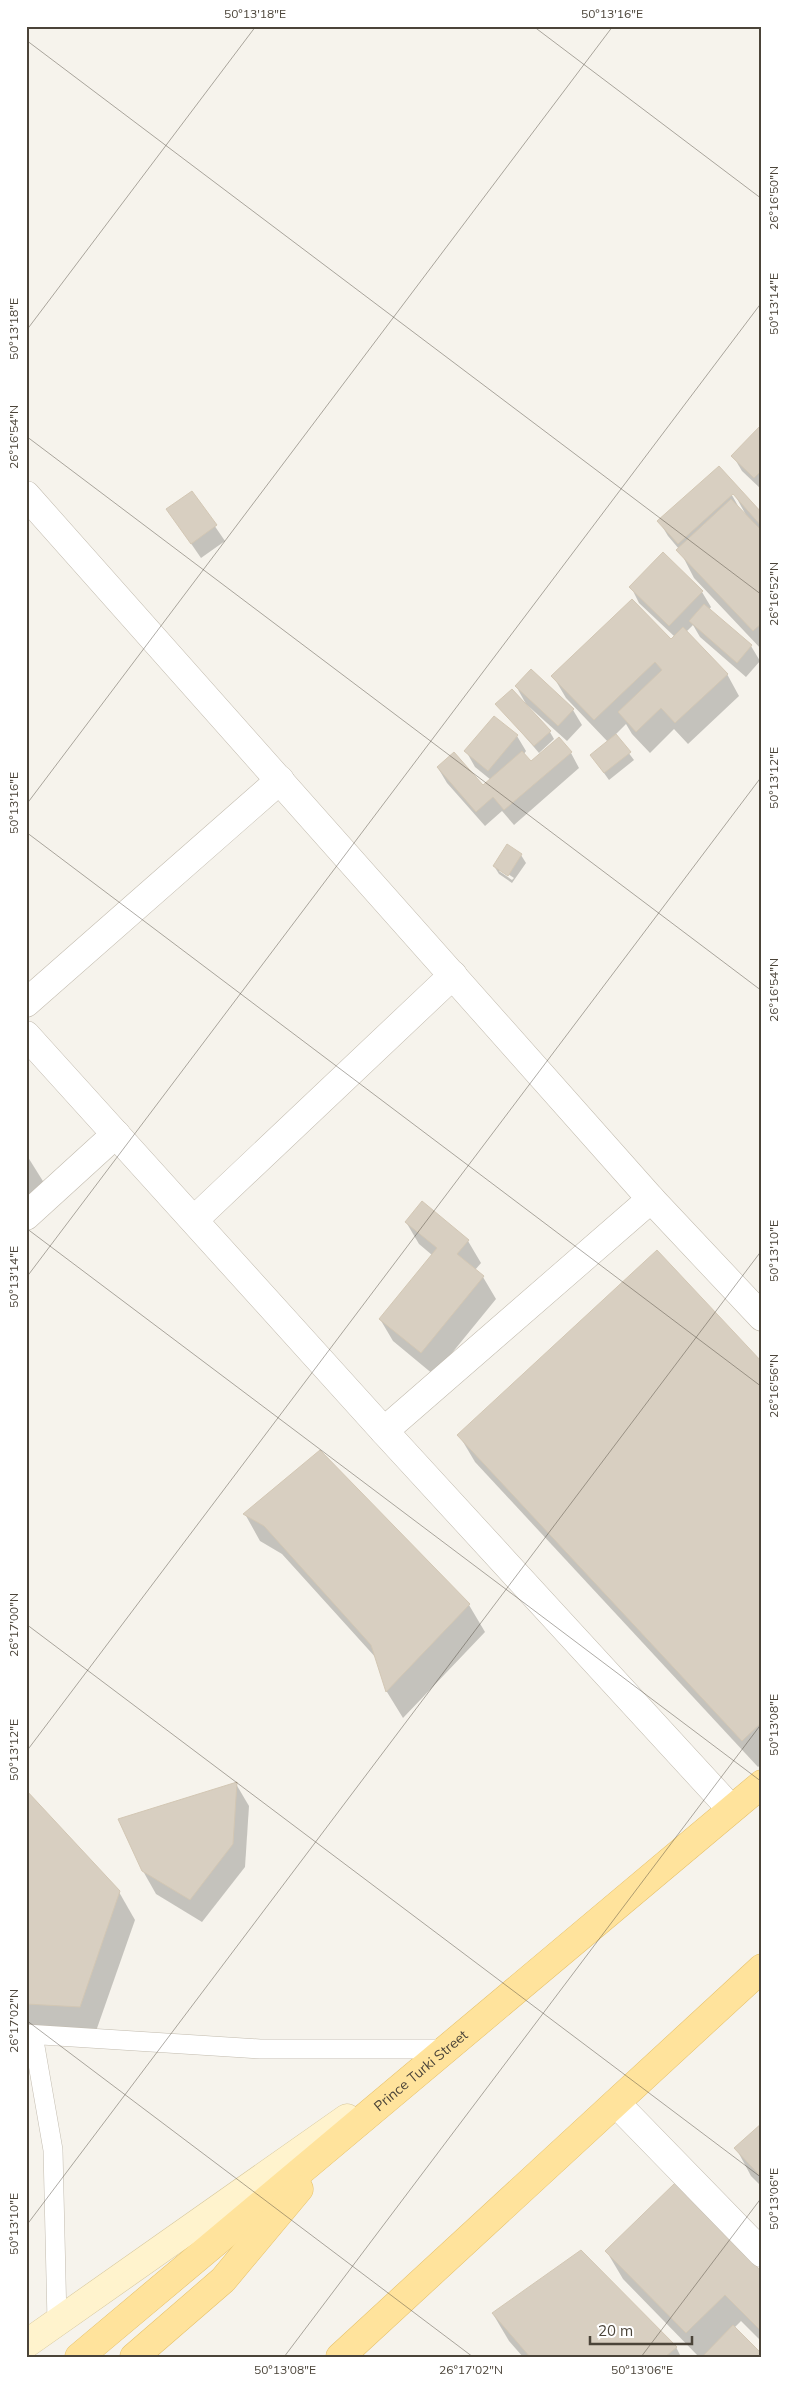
<svg xmlns="http://www.w3.org/2000/svg" width="788" height="2383" font-family="Mulish,sans-serif">
<style>
.shadow{fill:#0003;fill-rule:evenodd}
.building{fill:#d8cfc1;stroke:#d3c7b4}
.lines{fill:none;stroke-linecap:round;stroke-linejoin:round}
.lane-casing{stroke:#c2bbae;stroke-width:20}
.street-casing{stroke:#c2bbae;stroke-width:29}
.secondary-casing{stroke:#d6c79b;stroke-width:29}
.primary-casing{stroke:#e6c16a;stroke-width:29}
.lane{stroke:#fff;stroke-width:19}
.street{stroke:#fff;stroke-width:28}
.secondary{stroke:#fff3cd;stroke-width:28}
.primary{stroke:#ffe39c;stroke-width:28}
.ticks{fill:none;stroke:#4b4439;stroke-width:1;stroke-opacity:0.45}
.labels{text-anchor:middle;dominant-baseline:central;stroke-width:5;stroke-linejoin:round;paint-order:stroke}
.street-label{font-size:14px;fill:#4b4439;stroke:#fff}
.neatline{fill:none;stroke:#4b4439;stroke-width:2}
.ticks-label{font-size:12px;text-anchor:middle;fill:#4b4439}
</style>
<rect width="100%" height="100%" fill="#f6f3ec"/>
<g class="shadow">
<path d="M762 426V490L742 471 733 456Z"/>
<path d="M718 468 762 515V650L694 578 679 549 668 536 659 521ZM731 488 746 515 741 511 729 490Z"/>
<path d="M192 493 225 541 201 558 168 510Z"/>
<path d="M631 587 702 592 711 607 709 610 751 646 760 661 746 677 700 637 693 625 686 632 727 674 739 696 688 744 674 729 650 753 632 734 626 724 615 735 634 760 609 780 591 755 608 742 566 698 553 676 671 641 675 637 639 603Z"/>
<path d="M516 686 573 710 582 725 567 741 526 704Z"/>
<path d="M497 704 550 732 554 739 539 753Z"/>
<path d="M517 736 526 751 524 754 531 763 571 753 579 768 514 825 502 811 485 826 447 783 438 768 483 787 491 780 475 767 466 751Z"/>
<path d="M521 855 526 863 512 883 499 874 494 866ZM499 868 514 878 512 880 499 871Z"/>
<path d="M26 1154 46 1186 26 1205Z"/>
<path d="M406 1222 468 1241 481 1263 475 1270 483 1277 496 1299 434 1375 393 1341 380 1319 432 1255 419 1244Z"/>
<path d="M762 1364V1764L758 1767 475 1462 459 1435Z"/>
<path d="M320 1451 469 1605 485 1632 403 1718 387 1692 377 1659 282 1554 260 1541 245 1514Z"/>
<path d="M236 1784 249 1806 245 1867 202 1922 156 1894 143 1871Z"/>
<path d="M26 1792 119 1892 135 1920 95 2034 26 2030Z"/>
<path d="M762 2124V2187L751 2176 736 2148Z"/>
<path d="M607 2252 762 2274V2342L741 2321 734 2328 762 2357H699L623 2279Z"/>
<path d="M493 2314 676 2347 681 2357H523L509 2341Z"/>
</g>
<g class="building">
<path d="M762 424V470L754 478 731 456Z"/>
<path d="M719 466 762 513V527L733 494 678 544 657 521Z"/>
<path d="M192 491 217 525 191 544 166 509Z"/>
<path d="M731 499 762 531V623L753 631 676 550Z"/>
<path d="M663 552 703 591 669 626 629 587Z"/>
<path d="M632 599 671 639 683 627 728 674 675 723 661 708 636 732 618 712 662 670 655 662 594 720 551 676Z"/>
<path d="M704 604 752 645 737 663 689 621Z"/>
<path d="M531 669 574 709 558 726 515 686Z"/>
<path d="M512 689 551 731 534 746 495 704Z"/>
<path d="M494 716 518 735 488 771 464 751Z"/>
<path d="M616 734 631 752 604 773 590 755Z"/>
<path d="M559 737 572 752 504 810 493 797 476 812 437 767 454 752 483 785 522 751 531 761Z"/>
<path d="M507 844 522 854 508 876 493 866Z"/>
<path d="M422 1201 469 1240 457 1254 484 1276 421 1353 379 1319 437 1248 405 1222Z"/>
<path d="M657 1250 762 1362V1722L742 1741 457 1435Z"/>
<path d="M320 1450 470 1604 386 1692 371 1645 264 1526 243 1514Z"/>
<path d="M237 1782 233 1844 190 1900 142 1871 118 1819Z"/>
<path d="M26 1790 120 1891 80 2007 26 2004Z"/>
<path d="M762 2123V2178L734 2148Z"/>
<path d="M675 2183 762 2272V2332L725 2295 686 2333 605 2251Z"/>
<path d="M581 2250 677 2347 665 2357H530L492 2313Z"/>
<path d="M733 2325 762 2354V2357H702Z"/>
</g>
<g class="lines">
<defs>
<g id="lane">
<path d="M26 2034 260 2049H447"/>
<path d="M33 2035 53 2150 57 2321"/>
</g>
<g id="street">
<path d="M26 495 651 1199 762 1317"/>
<path d="M26 1003 280 780"/>
<path d="M26 1035 384 1431 731 1809"/>
<path d="M26 1216 116 1134"/>
<path d="M194 1220 453 975"/>
<path d="M384 1431 651 1199"/>
<path d="M616 2103 762 2253"/>
</g>
<path id="secondary" d="M26 2344 347 2118"/>
<g id="primary">
<path id="s1" d="M79 2357 762 1784"/>
<path d="M134 2357 223 2280 299 2189"/>
<path d="M340 2357 762 1968"/>
</g>
</defs>
<use href="#lane" class="lane-casing"/>
<use href="#street" class="street-casing"/>
<use href="#secondary" class="secondary-casing"/>
<use href="#primary" class="primary-casing"/>
<use href="#lane" class="lane"/>
<use href="#street" class="street"/>
<use href="#secondary" class="secondary"/>
<use href="#primary" class="primary"/>
</g>
<path class="ticks" d="M533 26 762 199M26 40 762 595M26 331 256 26M26 436 762 991M26 805 613 26M26 832 762 1387M26 1228 762 1782M26 1278 762 302M26 1624 762 2178M26 1752 762 776M26 2020 473 2357M26 2226 762 1250M284 2357 762 1723M641 2357 762 2197"/>
<g class="labels">
<g class="street-label">
<text stroke="none"><textPath href="#s1" startOffset="446">Prince Turki Street</textPath></text>
</g>
</g>
<rect width="788" height="2383" fill="none" stroke="#ffffff" stroke-width="55"/>
<path d="M590 2336v8h102v-8" fill="none" stroke="#4b4439" stroke-width="2.5"/>
<text x="598" y="2336" font-size="15" fill="#4b4439" stroke="#ffffff" stroke-width="4" paint-order="stroke">20 m</text>
<rect x="28" y="28" width="732" height="2328" class="neatline"/>
<g class="ticks-label">
<text x="255" y="18">50°13'18"E</text>
<text x="612" y="18">50°13'16"E</text>
<text transform="translate(774 198) rotate(-90)" y="4">26°16'50"N</text>
<text transform="translate(774 304) rotate(-90)" y="4">50°13'14"E</text>
<text transform="translate(14 329) rotate(-90)" y="4">50°13'18"E</text>
<text transform="translate(14 437) rotate(-90)" y="4">26°16'54"N</text>
<text transform="translate(774 594) rotate(-90)" y="4">26°16'52"N</text>
<text transform="translate(774 778) rotate(-90)" y="4">50°13'12"E</text>
<text transform="translate(14 803) rotate(-90)" y="4">50°13'16"E</text>
<text transform="translate(774 990) rotate(-90)" y="4">26°16'54"N</text>
<text transform="translate(774 1251) rotate(-90)" y="4">50°13'10"E</text>
<text transform="translate(14 1277) rotate(-90)" y="4">50°13'14"E</text>
<text transform="translate(774 1386) rotate(-90)" y="4">26°16'56"N</text>
<text transform="translate(14 1625) rotate(-90)" y="4">26°17'00"N</text>
<text transform="translate(774 1725) rotate(-90)" y="4">50°13'08"E</text>
<text transform="translate(14 1750) rotate(-90)" y="4">50°13'12"E</text>
<text transform="translate(14 2021) rotate(-90)" y="4">26°17'02"N</text>
<text transform="translate(774 2199) rotate(-90)" y="4">50°13'06"E</text>
<text transform="translate(14 2224) rotate(-90)" y="4">50°13'10"E</text>
<text x="285" y="2374">50°13'08"E</text>
<text x="471" y="2374">26°17'02"N</text>
<text x="642" y="2374">50°13'06"E</text>
</g>
</svg>
